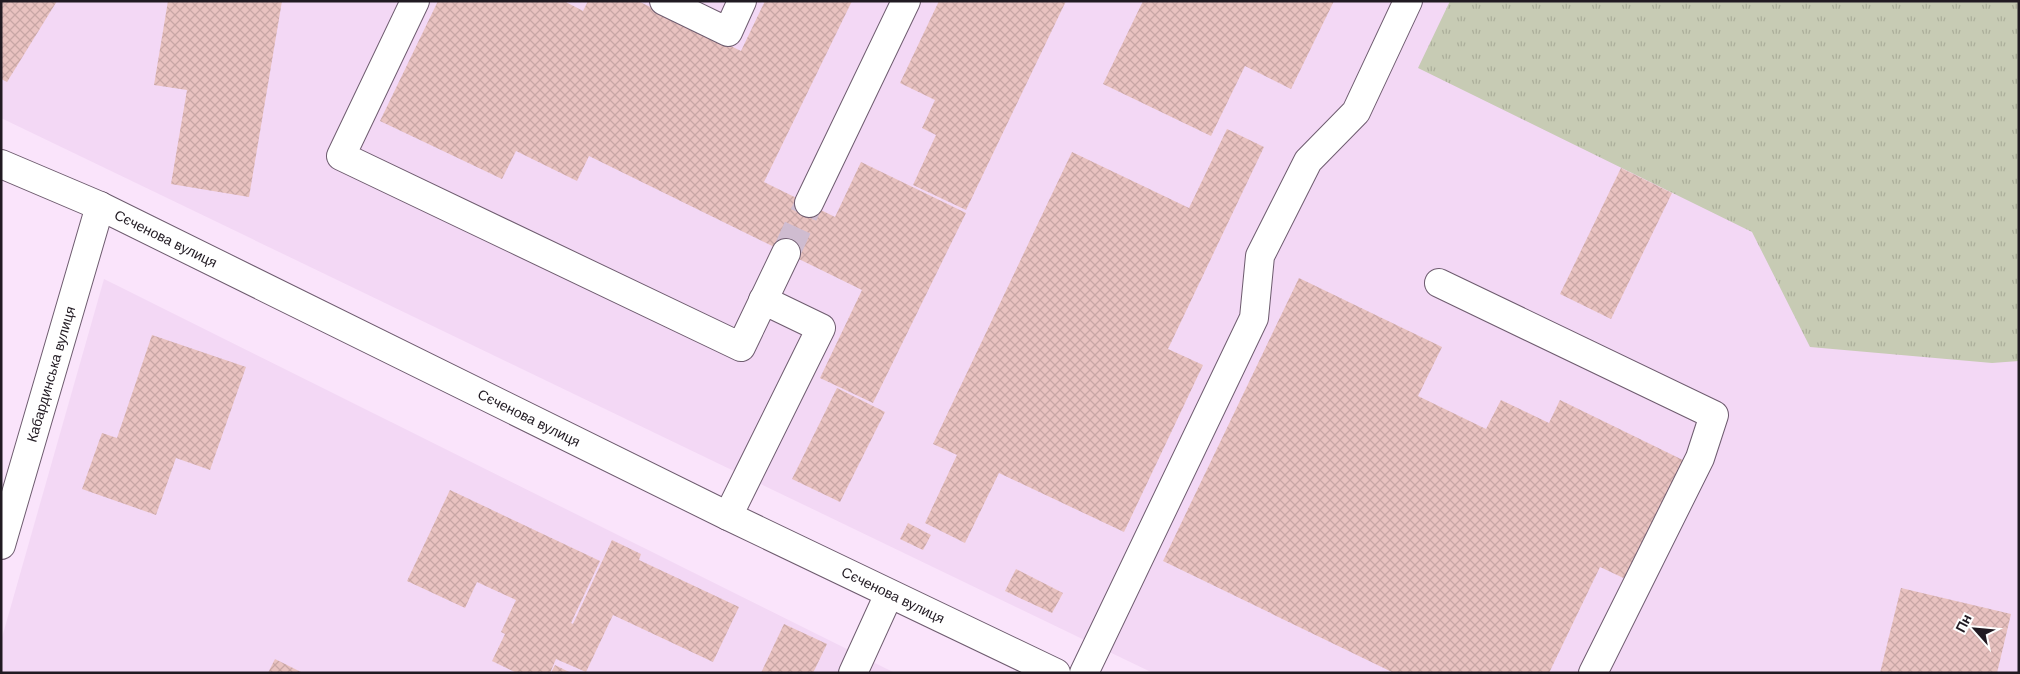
<svg xmlns="http://www.w3.org/2000/svg" width="2020" height="674" font-family="Arial,sans-serif">
<style>
.built{fill:#f3d8f5}
.grass{fill:url(#grass-tufts)}
.building{fill:url(#building-cross-hatch)}
.lines{fill:none;stroke-linecap:round;stroke-linejoin:round}
.minor-tunnel{stroke:#cfbcd0;stroke-width:28;stroke-dasharray:28 14;stroke-linecap:butt}
.minor-casing{stroke:#6e5c6f;stroke-width:30}
.minor{stroke:#fff;stroke-width:28}
.labels{text-anchor:middle;dominant-baseline:central;stroke-width:5;stroke-linejoin:round;paint-order:stroke}
.street-label{font-size:14px;fill:#211a22;stroke:#fff}
</style>
<defs>
<pattern id="grass-tufts" width="24" height="20" patternUnits="userSpaceOnUse" patternTransform="scale(1.25)"><rect width="24" height="20" fill="#c7cbb4"/><path d="M3 7l-1-3M5 7V3M7 7l1-3M15 17l-1-3M17 17v-4M19 17l1-3" fill="none" stroke="#abae9a"/></pattern>
<pattern id="building-cross-hatch" width="8" height="8" patternUnits="userSpaceOnUse" patternTransform="scale(1.25)"><rect width="8" height="8" fill="#e9c2c0"/><path d="M0 0l8 8M0 8l8-8" fill="none" stroke="#c8a6a5"/></pattern>
</defs>
<rect width="100%" height="100%" fill="#fae4fb"/>
<g class="built">
<path d="M1 1H2019V673H1153L1 118Z"/>
<path d="M104 279 895 673H1V641Z"/>
</g>
<path class="grass" d="M1450 1H2019V361L1992 363 1810 347 1752 232 1418 68Z"/>
<g class="building">
<path d="M1 1H57L7 82 1 79Z"/>
<path d="M168 1H282L249 197 171 184 187 90 154 85Z"/>
<path d="M438 1H564L583 11 588 1H638L741 51 765 1H852L764 182 835 217 861 162 966 213 873 403 820 378 862 290 589 156 577 181 516 151 502 179 380 121Z"/>
<path d="M939 1H1066L966 210 913 185 936 135 922 128 935 100 900 83Z"/>
<path d="M1143 1H1334L1291 89 1245 66 1211 136 1103 84Z"/>
<path d="M1227 129 1264 147 1168 349 1203 365 1124 532 999 473 965 543 925 523 957 455 933 444 1072 152 1189 208Z"/>
<path d="M1621 168 1672 193 1611 319 1560 294Z"/>
<path d="M1299 278 1442 347 1418 396 1486 429 1501 400 1549 423 1560 400 1689 463 1632 582 1600 567 1549 673H1394L1163 561Z"/>
<path d="M152 335 246 367 210 470 176 458 156 515 82 489 102 433 117 438Z"/>
<path d="M837 388 885 412 840 502 792 479Z"/>
<path d="M450 490 600 561 571 623 573 624 612 540 641 554 639 560 739 607 713 662 613 615 586 672 556 659 550 673H517L492 661 505 634 501 632 516 600 477 582 465 608 407 581Z"/>
<path d="M908 523 931 535 923 550 900 539Z"/>
<path d="M1016 569 1063 593 1052 613 1005 591Z"/>
<path d="M1901 588 2011 614 1997 673H1880Z"/>
<path d="M784 624 827 644 813 673H761Z"/>
<path d="M275 659 303 673H268Z"/>
<path d="M555 665 571 673H551Z"/>
</g>
<g class="lines">
<path class="minor-tunnel" d="M786 253 809 203"/>
<defs>
<g id="minor">
<path d="M415 1 341 156 741 347 786 253"/>
<path d="M664 1 728 32 742 1"/>
<path id="s1" d="M1 164 100 206 728 516 1056 673"/>
<path d="M809 203 906 1"/>
<path d="M1439 283 1714 415 1700 458 1593 673"/>
<path d="M728 516 821 328 763 300"/>
<path id="s2" d="M1 545 100 206"/>
<path d="M853 673 889 594"/>
<path d="M1084 673 1254 318 1260 256 1308 161 1356 112 1408 1"/>
</g>
</defs>
<use href="#minor" class="minor-casing"/>
<use href="#minor" class="minor"/>
</g>
<g class="labels">
<g class="street-label">
<text stroke="none"><textPath href="#s1" startOffset="181">Сєченова вулиця</textPath></text>
<text stroke="none"><textPath href="#s2" startOffset="178">Кабардинська вулиця</textPath></text>
<text stroke="none"><textPath href="#s1" startOffset="586">Сєченова вулиця</textPath></text>
<text stroke="none"><textPath href="#s1" startOffset="991">Сєченова вулиця</textPath></text>
</g>
</g>
<rect width="2020" height="674" fill="none" stroke="#211a22" stroke-width="5"/>
<g transform="translate(1975 629) rotate(297)" stroke="#ffffff" stroke-width="4" paint-order="stroke">
<path d="M0-4L9 19L0 12L-9 19Z" fill="#211a22"/>
<text y="-8" font-size="14" font-weight="bold" text-anchor="middle" fill="#211a22">Пн</text>
</g>
</svg>
